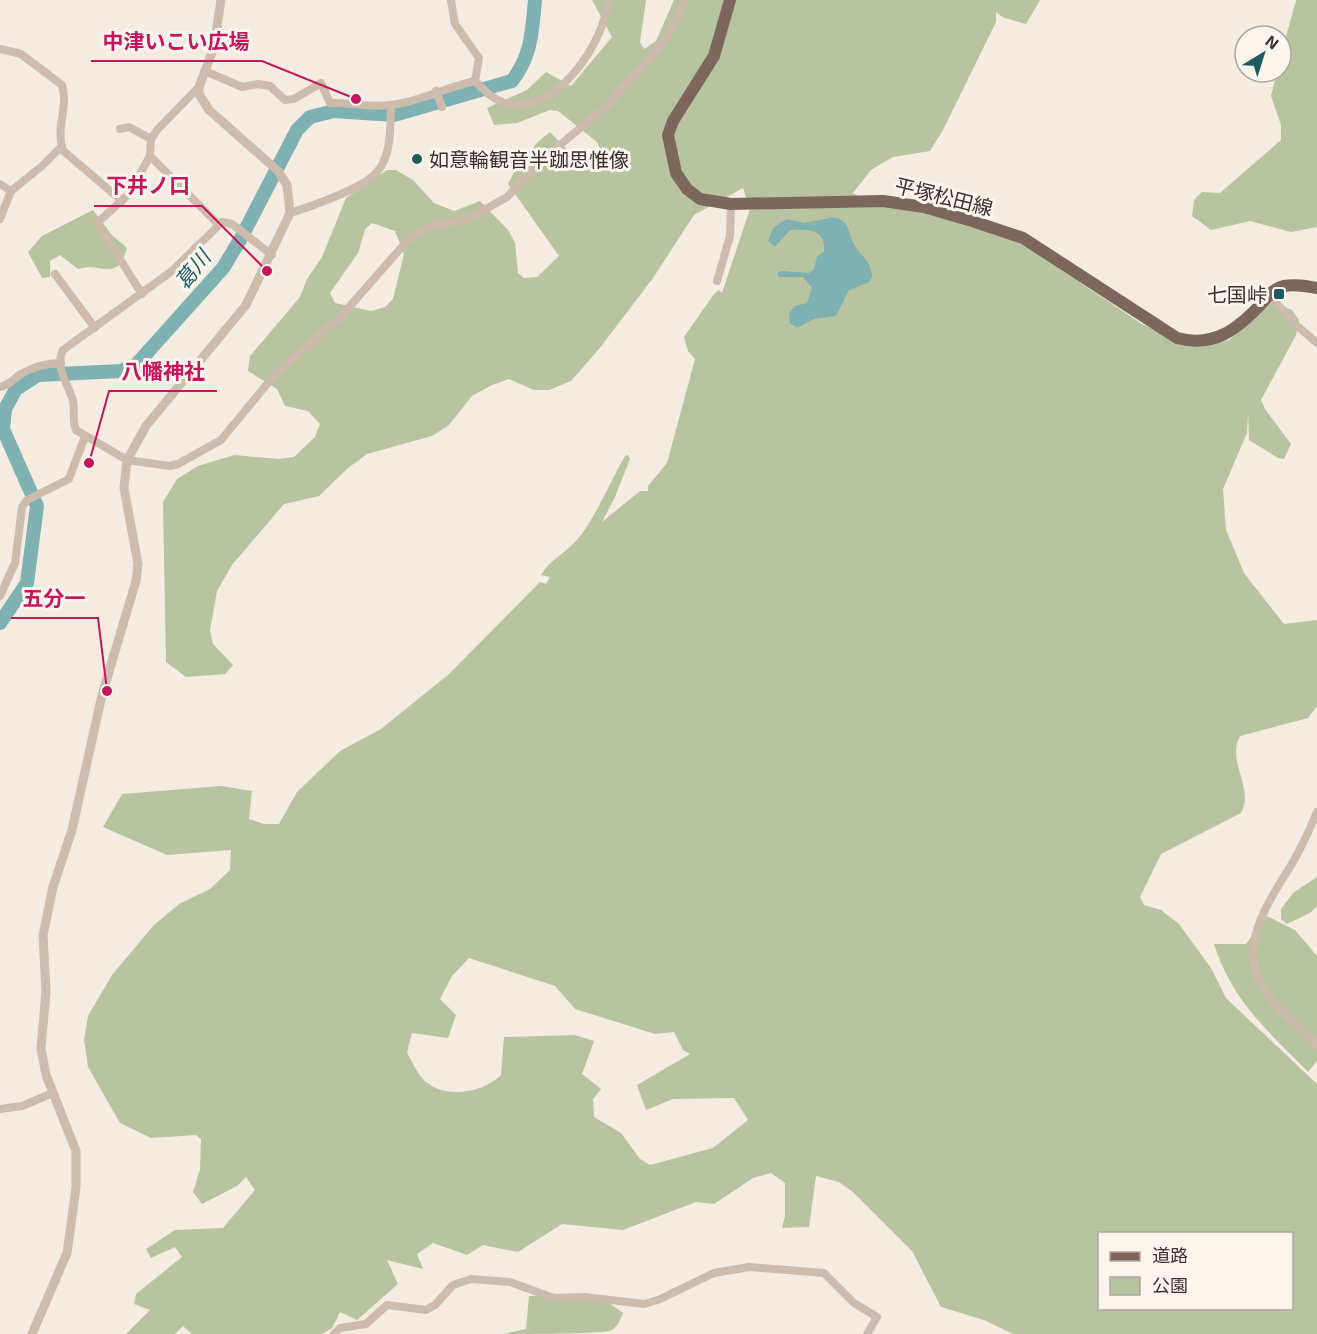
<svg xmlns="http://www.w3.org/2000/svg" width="1317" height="1334" font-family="'Exo 2','Noto Sans JP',sans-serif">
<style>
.green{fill:#b8c4a0;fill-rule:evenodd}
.water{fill:#7fb0b2}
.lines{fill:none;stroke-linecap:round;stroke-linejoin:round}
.river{stroke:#7fb0b2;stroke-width:14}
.minor{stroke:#cdbbac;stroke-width:8}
.tertiary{stroke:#cdbbac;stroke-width:9}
.primary{stroke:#7d675c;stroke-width:12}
.poi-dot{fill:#1f5a5e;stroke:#fbf5ee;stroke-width:2}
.labels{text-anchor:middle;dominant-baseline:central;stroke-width:6;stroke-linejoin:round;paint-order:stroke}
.poi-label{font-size:20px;fill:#3b302b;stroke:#fbf5ee;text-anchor:start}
.street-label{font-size:20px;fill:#3b302b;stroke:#fbf5ee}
.water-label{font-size:21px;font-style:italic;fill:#1f5a5e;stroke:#fbf5ee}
.leader{fill:none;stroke:#c2185b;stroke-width:2}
.callout-dot{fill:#c2185b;stroke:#fbf5ee;stroke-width:2}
.callout-label{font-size:21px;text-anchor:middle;font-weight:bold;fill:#c2185b;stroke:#fbf5ee;stroke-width:6;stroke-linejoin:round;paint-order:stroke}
</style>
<rect width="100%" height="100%" fill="#f4ebe1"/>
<g class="green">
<path d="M592 0H646L640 42 644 49 656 41 674 0H1040L1026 24 1002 17 996 12V22L943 130 930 151 893 157 871 170 853 193 869 202 902 206 987 229 1022 244 1142 324 1189 345 1213 344 1229 340 1270 300 1292 310 1299 320 1296 335 1261 400 1265 409 1291 444 1284 459 1278 458 1249 440 1248 412 1247 433 1223 489 1226 530 1244 573 1284 624 1317 620V706L1312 713 1308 718 1240 736C1226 761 1255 789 1241 813L1161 854 1140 897 1144 905 1161 910 1179 924 1211 968 1226 998 1317 1084V1334H1013L984 1320 941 1307 912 1251 854 1193 839 1182 816 1176 809 1227 782 1228 785 1216V1183L771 1173 753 1178 714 1204 696 1202 623 1230 562 1224 518 1252 483 1245 467 1255 433 1243 417 1254 423 1269 387 1260 398 1284 357 1320 340 1312 332 1328 322 1334H192L183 1326 175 1334H126L150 1310 134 1304 136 1294 182 1257 175 1247 151 1258 146 1249 175 1230 223 1228 255 1190 246 1177 237 1186 202 1204 193 1192 200 1169 201 1139 196 1135 151 1138 120 1123 88 1067 84 1040 88 1016 112 975 153 926 179 904 210 889 230 870 231 850 167 855 103 827 122 794 221 786 252 791 249 819 264 824H279L297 792 340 751 381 729 449 674 540 582 546 584 550 577 541 575C551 558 570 551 581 535 599 510 610 482 625 456L628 455 630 459 615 497 602 522 640 491H648V486L667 463 695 359 688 351 684 337 714 294 719 290 722 293 750 209 743 188 694 215 653 278 599 349 571 381 549 390H534L509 379 492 385 472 396 449 425 432 436 367 454 348 468 319 496 284 504 232 565 217 591 210 630 213 644 233 665 225 674 186 677 166 662 163 502 177 479 198 466 234 455 279 459 294 457 315 437 320 424 308 411 285 406 277 389 248 371 250 356 300 297 307 279 322 257 346 198 387 170H396L413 180 434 203 454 211 480 201 509 231 515 243 518 273 524 278 537 277 559 256 508 184C517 165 533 144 550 132L582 165 600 172 606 163 597 142 558 111 550 110 517 123 494 125 487 108 527 90 546 72 571 86 612 37ZM372 223 395 231 404 254 393 299 385 307 371 311 335 303 330 293 358 253 365 229ZM469 958 555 986 575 1009 655 1034 674 1032 683 1050 690 1054 637 1085 646 1110 673 1099 734 1098 748 1120 713 1148 650 1165 640 1159 621 1133 594 1117 593 1099 601 1089 582 1074 594 1041 574 1035 504 1037 501 1075C482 1094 441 1100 422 1078 416 1071 412 1061 407 1053L412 1033 448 1038 456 1015 440 999 452 976ZM1100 1234H1292V1308H1100Z"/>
<path d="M1296 0H1317V227L1291 232 1250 221 1211 230 1192 216 1194 200 1202 192 1220 193 1281 140V125L1271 96 1277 72H1281V55Z"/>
<path d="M93 210 112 235 127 248C117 284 101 261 78 269L60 255 50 261V277L42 278 28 252 42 236Z"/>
<path d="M1317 877V906L1310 913 1287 924 1281 919V909L1293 893Z"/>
<path d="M1267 916 1295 930 1317 956V1061L1308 1072C1268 1031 1232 1001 1214 944H1246Z"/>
<path d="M598 1295 623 1313C620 1320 617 1329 609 1331 588 1334 529 1334 504 1334L526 1329 529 1296Z"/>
</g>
<path class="water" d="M830 218C848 216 848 232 854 244 860 257 872 260 872 277L869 282 849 290 836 316 814 319 797 328 790 323 789 313 795 306 807 303 812 288 803 277H779L777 273 782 271 809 273 814 269 817 256 824 252C826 229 809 229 790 230L775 247 768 241 774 227 787 219 804 223Z"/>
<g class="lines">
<path class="river" d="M0 623 27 583 37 506 3 429 5 409 16 389 38 375 121 371 136 365 223 268 240 240 297 130 310 117 334 111 394 115 512 81C532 55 532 31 535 0"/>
<g class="minor">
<path d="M451 0 455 24 479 58 475 81"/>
<path d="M0 49 21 54 62 85C69 108 55 127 63 150"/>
<path d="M205 71 242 87 258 84 270 86 285 100 294 99 321 83 330 103C350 102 369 108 390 105 419 102 446 87 475 81"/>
<path d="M475 81C485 91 494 101 508 104 557 114 605 42 608 0"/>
<path d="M436 91 442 107"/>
<path d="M120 129 129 127 151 139"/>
<path d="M150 156 219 225"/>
<path d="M0 184 11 191 0 219"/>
<path d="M11 191 42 166 60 148 122 201"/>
<path d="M290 213C309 207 365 188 377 172 392 155 390 127 391 105"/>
<path d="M272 255 232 224 222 222 172 271 63 350C54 367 69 385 73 401 75 411 72 420 76 430L127 460 170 466 178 464 221 440 272 378 343 314 408 240 428 227 468 219 507 197 537 164 608 105 661 45 679 15 684 0"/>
<path d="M55 274 95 328"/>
<path d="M717 281 730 236 731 204"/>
<path d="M142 294 97 223 129 194 150 156 151 139 157 130 199 87"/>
<path d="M1269 295 1295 324 1317 343"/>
<path d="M0 387C10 385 13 379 21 374 33 367 47 363 61 363"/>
<path d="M0 596 15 563 22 507 27 500 69 479 85 436"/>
<path d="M1317 812C1310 829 1302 846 1293 862 1272 897 1235 946 1263 988 1276 1009 1300 1026 1317 1045"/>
<path d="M0 1109 22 1106 53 1093"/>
<path d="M334 1334 340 1328 366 1324 387 1305 426 1310 435 1305 453 1285 471 1279 510 1282 554 1298 585 1297 644 1304 658 1300 714 1273 749 1267 824 1273 854 1303 877 1317 867 1334"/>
</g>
<path class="tertiary" d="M32 1334 67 1253 76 1188V1151L46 1075 41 1048 46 992 43 935 53 887 72 830 102 695 136 581 138 564 124 488 127 460 146 426 246 305 290 213 287 185 278 171 209 110 199 94V87L214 47 221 0"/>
<path class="primary" d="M730 0 714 56 673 121 668 135 676 173 687 189 700 199 731 204 883 201 924 207 972 221 1023 238 1177 338C1214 348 1238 329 1262 303 1268 296 1274 288 1284 286 1295 284 1306 286 1317 288"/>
</g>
<g class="poi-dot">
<circle cx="417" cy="159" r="6"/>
<rect x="1273" y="288" width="12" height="12" rx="3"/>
</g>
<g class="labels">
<g class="poi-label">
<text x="429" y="159">如意輪観音半跏思惟像</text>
<text x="1267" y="294" text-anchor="end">七国峠</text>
</g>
<g class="street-label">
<text transform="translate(944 196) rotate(14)">平塚松田線</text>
</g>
<g class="water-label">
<text transform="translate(192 269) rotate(-51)">葛川</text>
</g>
</g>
<path class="leader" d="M356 99L262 61H91M267 271L202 206H94M89 463L109 391H217M107 691L98 618H11"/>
<g class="callout-dot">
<circle cx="356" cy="99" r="6"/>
<circle cx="267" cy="271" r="6"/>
<circle cx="89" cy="463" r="6"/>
<circle cx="107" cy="691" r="6"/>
</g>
<g class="callout-label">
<text x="176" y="49">中津いこい広場</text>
<text x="148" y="193">下井ノ口</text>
<text x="163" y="379">八幡神社</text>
<text x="54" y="606">五分一</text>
</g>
<rect x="1098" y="1232" width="195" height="78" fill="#fbf5ee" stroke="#aea6a0" stroke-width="1.5"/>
<rect x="1110" y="1252" width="30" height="9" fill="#7d675c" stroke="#aea6a0" stroke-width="1.5"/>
<text x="1152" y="1262" font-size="18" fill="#3b302b">道路</text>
<rect x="1110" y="1277" width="30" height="18" fill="#b8c4a0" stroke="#aea6a0" stroke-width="1.5"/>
<text x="1152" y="1292" font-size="18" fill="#3b302b">公園</text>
<g transform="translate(1263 54) rotate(38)"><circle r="28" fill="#fbf5ee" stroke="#aea6a0" stroke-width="1.5"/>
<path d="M0-4.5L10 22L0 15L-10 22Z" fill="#1f5a5e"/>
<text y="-9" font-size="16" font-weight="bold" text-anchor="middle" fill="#3b302b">N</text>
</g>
</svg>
